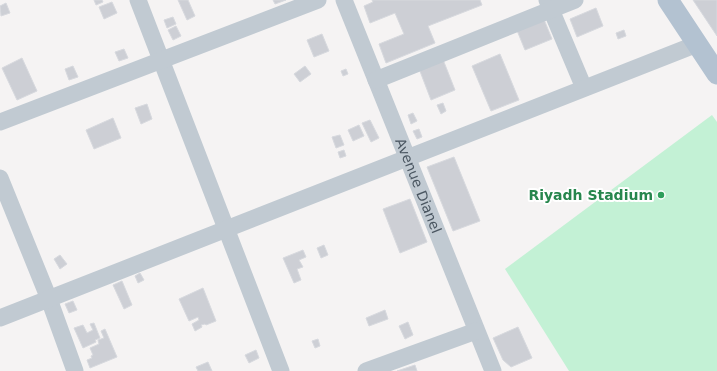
<svg xmlns="http://www.w3.org/2000/svg" width="717" height="371" font-family="'DejaVu Sans',sans-serif">
<style>
.green{fill:#c3f1d5}
.building{fill:#cdcfd5;stroke:#d7d9de}
.lines{fill:none;stroke-linecap:round;stroke-linejoin:round}
.minor{stroke:#c1cad2;stroke-width:17}
.major{stroke:#b3c2d1;stroke-width:21}
.leisure-dot{fill:#2e9e5b;stroke:#fff;stroke-width:1.5}
.labels{text-anchor:middle;dominant-baseline:central;stroke-width:4;stroke-linejoin:round;paint-order:stroke}
.street-label{font-size:14px;fill:#4a5661;stroke:#fff}
.leisure-label{font-size:14px;font-weight:bold;fill:#27864d;stroke:#fff;text-anchor:end}
</style>
<rect width="100%" height="100%" fill="#f5f3f3"/>
<path class="green" d="M712 115 717 122V371H569L505 269Z"/>
<g class="building">
<path d="M94 0H102L103 2 96 5Z"/>
<path d="M178 0H188L195 16 187 20Z"/>
<path d="M273 0H286L275 4Z"/>
<path d="M372 0H480L482 5 428 26 435 43 386 63 379 44 404 34 395 13 370 23 364 6 373 2Z"/>
<path d="M693 0H717V36Z"/>
<path d="M112 2 117 13 104 19 99 7Z"/>
<path d="M6 3 10 13 1 16 0 6Z"/>
<path d="M596 8 603 26 577 37 570 19Z"/>
<path d="M173 17 176 24 167 28 164 20Z"/>
<path d="M543 17 552 39 525 50 516 28Z"/>
<path d="M176 26 181 36 173 40 168 30Z"/>
<path d="M624 30 626 36 618 39 616 33Z"/>
<path d="M322 34 329 51 314 57 307 40Z"/>
<path d="M124 49 128 58 119 61 115 52Z"/>
<path d="M500 54 519 100 491 111 472 66Z"/>
<path d="M442 57 455 90 431 100 418 66Z"/>
<path d="M22 58 37 91 17 100 2 68Z"/>
<path d="M73 66 78 77 69 80 65 69Z"/>
<path d="M305 66 311 74 300 82 294 74Z"/>
<path d="M346 69 348 74 343 76 341 71Z"/>
<path d="M443 103 446 111 441 114 437 105Z"/>
<path d="M147 104 152 119 141 124 135 108Z"/>
<path d="M413 113 417 121 411 124 408 115Z"/>
<path d="M113 118 121 138 94 149 86 130Z"/>
<path d="M370 120 379 138 371 142 362 123Z"/>
<path d="M359 125 364 136 353 141 348 130Z"/>
<path d="M419 129 422 137 417 139 413 131Z"/>
<path d="M340 135 344 145 336 148 332 137Z"/>
<path d="M344 150 346 156 340 158 338 152Z"/>
<path d="M454 157 480 221 453 231 427 167Z"/>
<path d="M410 199 427 242 400 253 383 209Z"/>
<path d="M324 245 328 255 321 258 317 248Z"/>
<path d="M303 250 306 257 299 260 303 267 297 269 301 280 294 283 283 258Z"/>
<path d="M60 255 67 264 60 269 54 259Z"/>
<path d="M140 273 144 280 138 283 135 276Z"/>
<path d="M122 281 132 305 124 309 113 285Z"/>
<path d="M203 288 216 321 206 325 205 324 201 325 202 327 195 331 192 324 199 320 198 317 189 321 179 299Z"/>
<path d="M73 301 77 310 69 313 65 304Z"/>
<path d="M385 310 388 319 369 326 366 318Z"/>
<path d="M408 322 413 335 405 339 399 326Z"/>
<path d="M94 323 100 338 95 340 96 342 83 348 74 328 83 325 87 333 93 330 90 324Z"/>
<path d="M518 327 532 358 511 367 503 360 493 338Z"/>
<path d="M105 329 117 357 90 368 87 360 92 358 91 356 93 355 90 348 99 344 98 340 104 338 101 331Z"/>
<path d="M318 339 320 346 315 348 312 341Z"/>
<path d="M256 350 259 358 249 363 245 355Z"/>
<path d="M208 362 212 371H198L196 367Z"/>
<path d="M415 365 417 371H397Z"/>
</g>
<g class="lines">
<g class="minor">
<path d="M138 0 281 371"/>
<path id="s1" d="M344 0 493 371"/>
<path d="M547 0 584 88"/>
<path d="M376 80 575 0"/>
<path d="M0 122 318 0"/>
<path d="M0 178 49 299 75 371"/>
<path d="M0 318 697 44"/>
<path d="M366 371 476 331"/>
</g>
<path class="major" d="M668 0 717 74"/>
</g>
<circle class="leisure-dot" cx="661" cy="195" r="4"/>
<g class="labels">
<g class="street-label">
<text stroke="none"><textPath href="#s1" startOffset="200">Avenue Dianel</textPath></text>
</g>
<g class="leisure-label">
<text x="653" y="195">Riyadh Stadium</text>
</g>
</g>
</svg>
